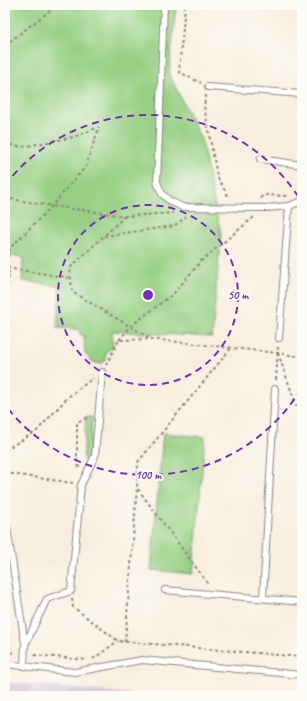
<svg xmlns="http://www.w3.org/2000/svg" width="307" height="701" font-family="Caveat,sans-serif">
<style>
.industrial{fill:#cbbfd5}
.green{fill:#97d084;stroke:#5a7650}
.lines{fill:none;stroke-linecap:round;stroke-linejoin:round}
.service-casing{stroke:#8a857d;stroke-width:8}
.path{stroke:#8a857d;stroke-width:2;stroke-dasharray:3 3;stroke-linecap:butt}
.service{stroke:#fff;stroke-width:6}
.ring{fill:none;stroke:#7b2cbf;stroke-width:2;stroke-dasharray:7 5}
.centre{fill:#7b2cbf;stroke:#fdfcf7;stroke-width:2}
.ring-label{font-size:12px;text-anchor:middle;font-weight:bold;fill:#7b2cbf;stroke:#fdfcf7;stroke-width:4;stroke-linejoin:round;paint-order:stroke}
</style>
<rect width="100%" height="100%" fill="#fdfcf7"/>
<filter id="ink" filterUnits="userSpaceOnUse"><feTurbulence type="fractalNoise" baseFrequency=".025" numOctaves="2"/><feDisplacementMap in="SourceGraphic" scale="8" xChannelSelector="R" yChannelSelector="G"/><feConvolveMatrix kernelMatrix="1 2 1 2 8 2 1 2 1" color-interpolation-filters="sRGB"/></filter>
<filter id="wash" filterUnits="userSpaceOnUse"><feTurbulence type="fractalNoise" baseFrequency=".012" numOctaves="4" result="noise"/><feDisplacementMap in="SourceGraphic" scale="16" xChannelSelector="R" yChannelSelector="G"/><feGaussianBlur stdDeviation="0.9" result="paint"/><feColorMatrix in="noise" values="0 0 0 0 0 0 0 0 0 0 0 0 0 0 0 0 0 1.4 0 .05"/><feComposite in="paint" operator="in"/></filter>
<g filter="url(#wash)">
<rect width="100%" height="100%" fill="#f8eede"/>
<path class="industrial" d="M5 682 153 696H5Z"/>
<g class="green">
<path d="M5 5 176 6 169 74 201 139 221 234 212 337 112 331 113 347 106 352 105 361 101 364 93 362 85 354 84 336 80 334 79 329 57 328 60 286 22 281 23 257 5 255Z"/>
<path d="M86 417H92L90 455 83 461Z"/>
<path d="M163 433 205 437 193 574 151 570Z"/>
</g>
</g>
<g filter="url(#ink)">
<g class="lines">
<defs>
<g id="service">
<path d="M164 5 157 182 162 194 170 201 182 207 266 208 289 206"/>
<path d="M208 87 302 94"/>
<path d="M260 159 302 165"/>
<path d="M279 338 289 206 302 201"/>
<path d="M5 515 25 644"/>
<path d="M165 590 302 602"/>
<path d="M263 598 275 389"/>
<path d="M5 664 75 672 142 660 302 675"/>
<path d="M24 666 25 645 47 599 71 591 81 485 95 456 102 372"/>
</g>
</defs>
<use href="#service" class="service-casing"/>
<g class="path">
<path d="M185 5 179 72 201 83"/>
<path d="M5 45 55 7"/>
<path d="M206 95 204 106 217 176 229 198"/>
<path d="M5 144 22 147 74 137 99 127"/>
<path d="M5 198 52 206 125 216 173 213"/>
<path d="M260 198 265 195 289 196"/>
<path d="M125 216 70 268 72 292 150 338"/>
<path d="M104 236 174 226 186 217"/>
<path d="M5 248 6 198"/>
<path d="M5 265 9 273 5 318"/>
<path d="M7 268 71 278"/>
<path d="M5 275 10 248 52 206 86 166 99 127"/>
<path d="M119 340 131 326 174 293 201 261 254 217"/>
<path d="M278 353 302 422"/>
<path d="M106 365 119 340 151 339 278 353 302 357"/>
<path d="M276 380 278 347"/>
<path d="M5 450 37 431 68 397 93 378"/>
<path d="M79 468 77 460V422L89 417"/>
<path d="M5 473 73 483"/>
<path d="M5 481 9 507"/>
<path d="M138 489 209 585"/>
<path d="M72 599 73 607 118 641 302 657"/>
<path d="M125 642 137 488 138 462 231 348"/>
<path d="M5 652 15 653"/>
<path d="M34 655 87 660"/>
<path d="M93 659 118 641"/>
</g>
<use href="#service" class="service"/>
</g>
</g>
<g class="ring">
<circle cx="148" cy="295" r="90"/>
<path d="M301 389A180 180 0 0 1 5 405M5 185A180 180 0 0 1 301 201"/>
</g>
<circle cx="148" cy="295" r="6" class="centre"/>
<g class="ring-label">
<text x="238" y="299">50 m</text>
<text x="148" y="479">100 m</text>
</g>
<rect width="307" height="701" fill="none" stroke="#fdfcf7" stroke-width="20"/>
</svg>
